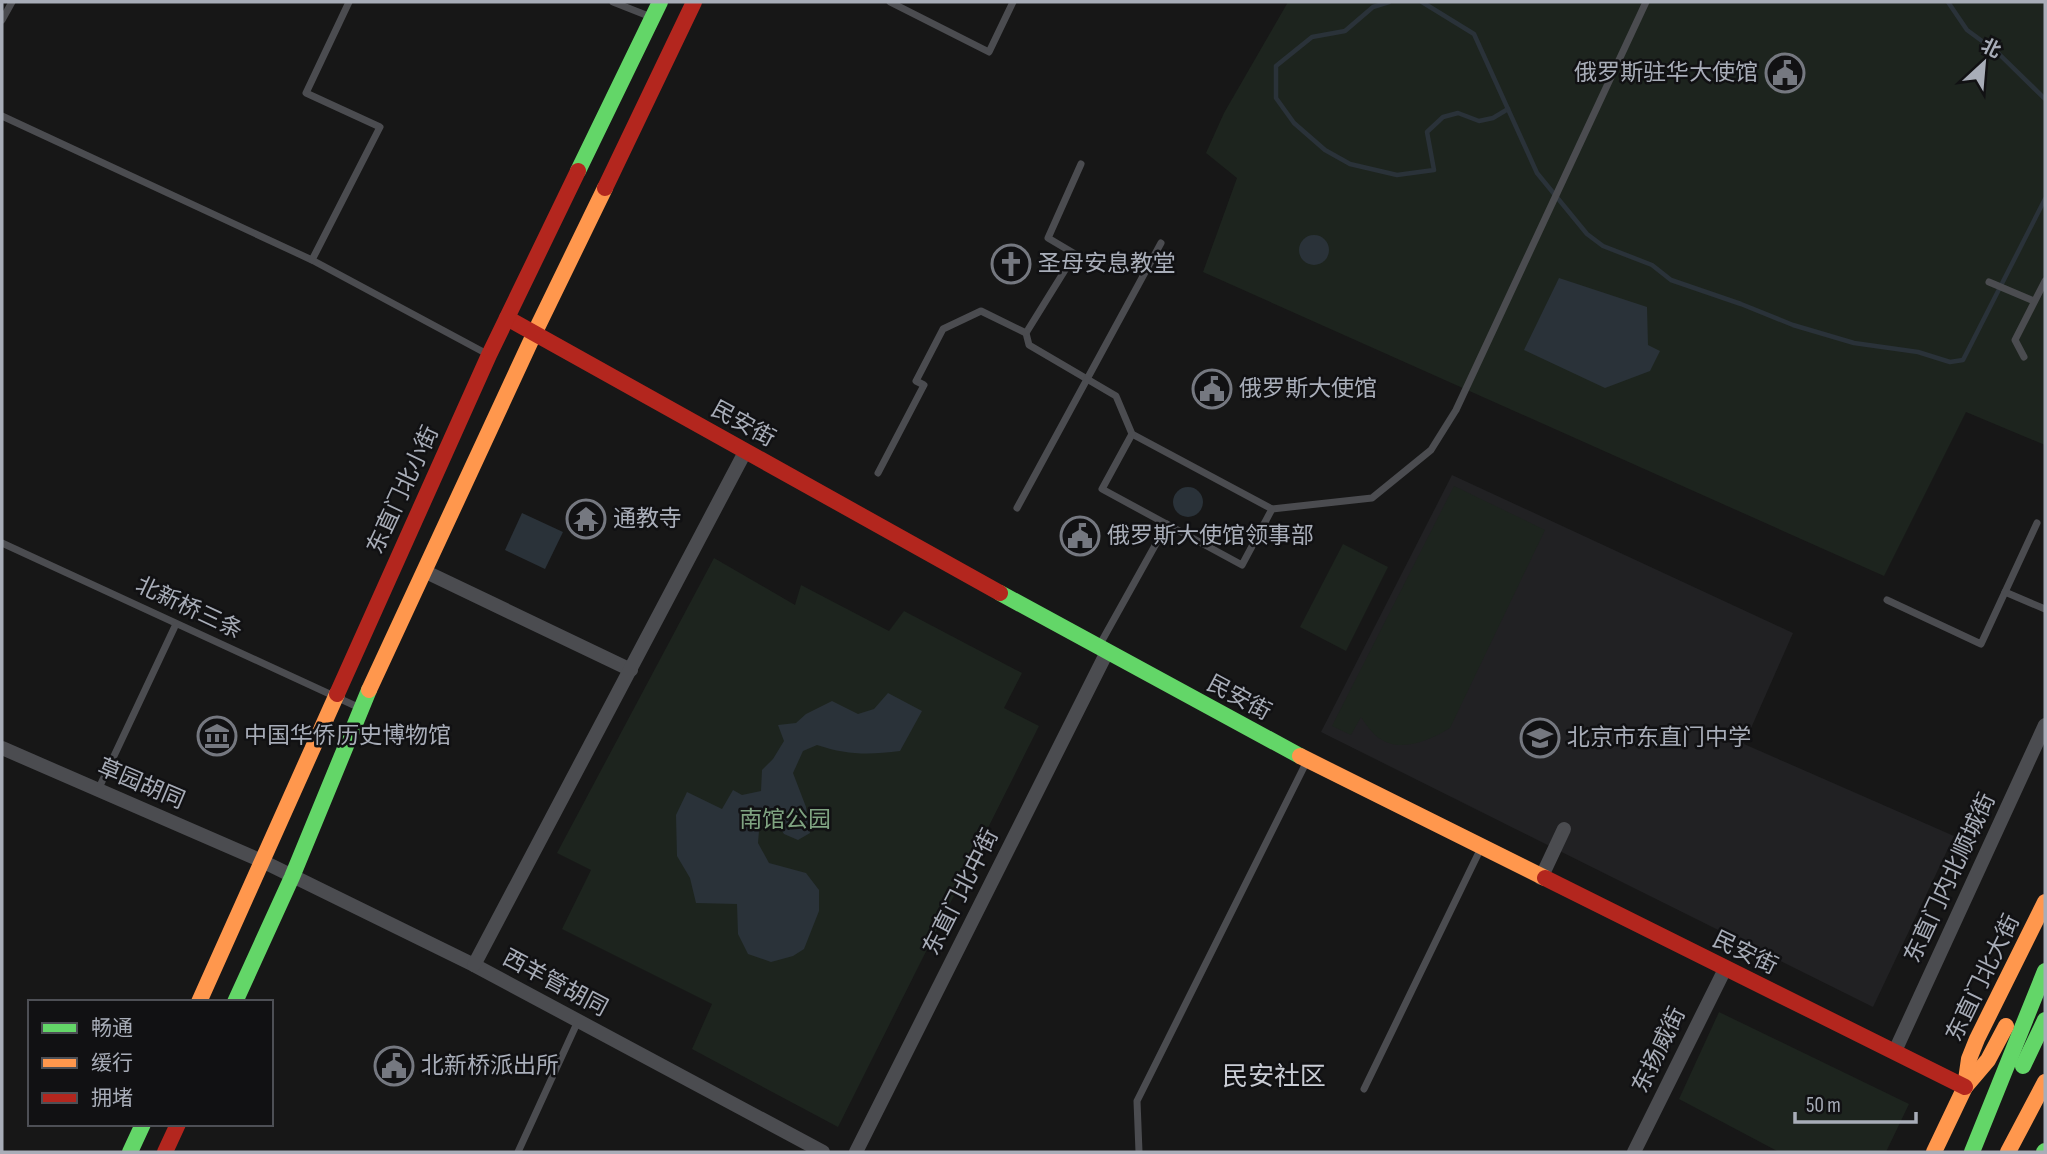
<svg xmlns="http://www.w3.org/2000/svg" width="2047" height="1154" font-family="'Sofia Sans Condensed','Noto Sans SC',sans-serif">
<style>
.built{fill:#212123}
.green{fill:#1d241e}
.water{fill:#2a3239}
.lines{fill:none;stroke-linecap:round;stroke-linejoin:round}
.stream{stroke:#2a3239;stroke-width:4.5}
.lane{stroke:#4b4c50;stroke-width:7}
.street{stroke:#4b4c50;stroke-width:14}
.fast{stroke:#63d668;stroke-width:16}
.slow{stroke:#ff974d;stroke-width:16}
.jam{stroke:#b3261e;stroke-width:16}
.labels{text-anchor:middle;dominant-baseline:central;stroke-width:5;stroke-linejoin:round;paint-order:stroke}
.poi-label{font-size:23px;fill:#a8adb8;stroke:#111113;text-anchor:start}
.street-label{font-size:23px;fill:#a8adb8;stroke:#111113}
.park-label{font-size:23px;fill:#7fa381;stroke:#111113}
.quarter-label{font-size:26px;fill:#c9ccd4;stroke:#111113}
</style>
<rect width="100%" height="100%" fill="#171717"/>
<path class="built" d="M1452 475 1793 633 1744 744 1954 836 1873 1007 1321 732Z"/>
<g class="green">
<path d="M1288 2H2045V445L1966 412 1884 576 1203 272 1237 178 1206 153 1224 113Z"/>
<path d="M1454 486 1545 530 1450 728C1429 741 1397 755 1375 735 1370 730 1365 723 1361 717L1351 735 1332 726Z"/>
<path d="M1343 544 1388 567 1346 651 1300 627Z"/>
<path d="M714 558 795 605 801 585 889 631 904 611 1022 673 1004 708 1039 726 838 1127 692 1049 712 1004 562 929 591 870 557 853Z"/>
<path d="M1719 1012 1909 1104 1886 1152H1779L1679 1099Z"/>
</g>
<g class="water">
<circle cx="1314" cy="250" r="15"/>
<path d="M1559 278 1647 307 1648 345 1660 351 1650 371 1605 388 1524 350Z"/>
<circle cx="1188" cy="502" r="15"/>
<path d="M522 513 563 532 545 569 505 550Z"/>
<path d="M888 693 922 711 900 751C869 755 847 755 817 745L803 751 793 773 806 807 810 833 798 840 784 834 772 815 760 819 758 843 769 863 806 873 819 890V911L804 949 793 956 771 962 748 954 738 934 737 904 696 903 690 878 677 856 676 815 687 792 722 809 733 790 742 795 761 791 762 770 773 759 784 741 778 725 796 723 806 714 832 701 858 714 874 709Z"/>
</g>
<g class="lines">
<g class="stream">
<path d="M1389 2 1373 7 1345 31 1312 37 1276 66V98L1294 123 1325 150 1350 164 1397 175 1434 170 1427 132 1443 117 1458 113 1479 121 1493 118 1508 109"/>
<path d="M1422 2 1474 34 1537 173 1587 234 1603 246 1652 265 1671 280 1741 304 1793 325 1854 343 1918 352 1950 362 1963 360 2045 199"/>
<path d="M1948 2 1967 30 1997 52 2045 99"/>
</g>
<g class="lane">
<path d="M613 2 651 17"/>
<path d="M890 2 989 52 1013 2"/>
<path d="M2 20 12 2"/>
<path d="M2 116 312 260 489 355"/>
<path d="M1081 164 1048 238 1075 254 1026 333 1029 345 1116 396 1132 434 1272 509 1372 498 1431 450 1456 410 1646 2"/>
<path d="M312 260 380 127 306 93 349 2"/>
<path d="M1989 282 2034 301"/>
<path d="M2024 357 2015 340 2045 281"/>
<path d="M1132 434 1102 489 1242 565 1272 509"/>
<path d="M878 473 924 385 916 381 943 329 981 311 1026 333"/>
<path d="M1017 508 1161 243"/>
<path d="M2 543 360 708"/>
<path d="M2005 592 2045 609"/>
<path d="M1887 600 1981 644 2037 523"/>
<path d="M1099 646 1167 524"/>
<path d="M98 790 176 624"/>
<path d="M1364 1089 1481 848"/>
<path d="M518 1152 578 1021"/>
<path d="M1139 1152 1137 1101 1306 763"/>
</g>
<g class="street">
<path d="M424 571 631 670"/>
<path d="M2 748 262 861 474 965 823 1152"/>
<path d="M1541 878 1564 829"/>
<path d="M474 965 745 452"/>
<path d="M1895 1051 2045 725"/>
<path d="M856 1152 1107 652"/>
<path d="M1634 1152 1725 969"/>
</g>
<g class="fast">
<path d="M578 171 660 2"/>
<path d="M1000 593 1300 756"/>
<path d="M235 1002 292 877 369 690"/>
<path d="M2023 1066 2045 1020"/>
<path d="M130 1152 143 1124"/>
<path d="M1972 1152 2045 971"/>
<path d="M2044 1152 2045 1151"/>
</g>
<g class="slow">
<path d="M369 690 535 332 605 188"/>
<path d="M1300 756 1545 878"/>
<path d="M199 1002 337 694"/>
<path d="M1965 1087 1988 1060 2006 1026"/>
<path d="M1934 1152 1965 1087 1969 1059 1977 1039 2045 902"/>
<path d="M2008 1152 2045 1082"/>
</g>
<g class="jam">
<path d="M605 188 694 2"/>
<path d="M507 318 1000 593"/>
<path d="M337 694 489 355 578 171"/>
<path d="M1545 878 1965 1087"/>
<path d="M165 1152 178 1124"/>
</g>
</g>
<defs>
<symbol id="civic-ring" viewBox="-11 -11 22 22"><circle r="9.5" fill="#111113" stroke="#757880" stroke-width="1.5"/><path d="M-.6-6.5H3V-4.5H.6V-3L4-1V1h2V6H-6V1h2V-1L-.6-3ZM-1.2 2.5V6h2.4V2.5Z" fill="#757880"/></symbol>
<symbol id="church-ring" viewBox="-11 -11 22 22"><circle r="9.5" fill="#111113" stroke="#757880" stroke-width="1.5"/><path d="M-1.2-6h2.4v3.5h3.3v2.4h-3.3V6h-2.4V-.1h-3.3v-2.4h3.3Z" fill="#757880"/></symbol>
<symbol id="temple-ring" viewBox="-11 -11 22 22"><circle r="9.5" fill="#111113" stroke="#757880" stroke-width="1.5"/><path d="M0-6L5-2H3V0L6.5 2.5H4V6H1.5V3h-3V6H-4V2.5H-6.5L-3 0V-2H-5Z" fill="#757880"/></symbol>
<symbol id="museum-ring" viewBox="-11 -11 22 22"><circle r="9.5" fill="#111113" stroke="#757880" stroke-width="1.5"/><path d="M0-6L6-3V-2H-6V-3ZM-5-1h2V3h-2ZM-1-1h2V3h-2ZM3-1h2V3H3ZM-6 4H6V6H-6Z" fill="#757880"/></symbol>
<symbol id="school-ring" viewBox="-11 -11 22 22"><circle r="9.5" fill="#111113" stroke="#757880" stroke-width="1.5"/><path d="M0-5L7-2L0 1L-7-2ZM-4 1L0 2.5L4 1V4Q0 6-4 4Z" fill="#757880"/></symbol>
</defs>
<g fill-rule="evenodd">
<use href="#civic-ring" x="1763" y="51" width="44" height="44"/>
<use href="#church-ring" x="989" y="242" width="44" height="44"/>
<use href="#civic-ring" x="1190" y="367" width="44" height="44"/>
<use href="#temple-ring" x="564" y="497" width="44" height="44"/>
<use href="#civic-ring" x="1058" y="514" width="44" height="44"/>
<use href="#museum-ring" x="195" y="714" width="44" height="44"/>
<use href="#school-ring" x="1518" y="716" width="44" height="44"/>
<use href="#civic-ring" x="372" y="1044" width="44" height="44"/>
</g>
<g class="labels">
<g class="poi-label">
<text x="1758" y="73" text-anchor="end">俄罗斯驻华大使馆</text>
<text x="1038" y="264">圣母安息教堂</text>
<text x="1239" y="389">俄罗斯大使馆</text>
<text x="613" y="519">通教寺</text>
<text x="1107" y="536">俄罗斯大使馆领事部</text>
<text x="244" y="736">中国华侨历史博物馆</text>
<text x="1567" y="738">北京市东直门中学</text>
<text x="421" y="1066">北新桥派出所</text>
</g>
<g class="street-label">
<text transform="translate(743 424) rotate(29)">民安街</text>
<text transform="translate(403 490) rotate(-65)">东直门北小街</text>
<text transform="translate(189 608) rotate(25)">北新桥三条</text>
<text transform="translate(1239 698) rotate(28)">民安街</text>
<text transform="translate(141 784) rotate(23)">草园胡同</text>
<text transform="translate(1950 878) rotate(-65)">东直门内北顺城街</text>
<text transform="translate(961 892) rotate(-63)">东直门北中街</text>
<text transform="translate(1745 953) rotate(26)">民安街</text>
<text transform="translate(1983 978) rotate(-64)">东直门北大街</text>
<text transform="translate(555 983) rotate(28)">西羊管胡同</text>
<text transform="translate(1659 1050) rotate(-64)">东扬威街</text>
</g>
<g class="park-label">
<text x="785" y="820">南馆公园</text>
</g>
<g class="quarter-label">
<text x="1274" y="1077">民安社区</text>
</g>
</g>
<rect width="2047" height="1154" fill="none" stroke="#a8adb8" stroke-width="7"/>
<rect x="28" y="1000" width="245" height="126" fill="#111113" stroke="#4d4f55" stroke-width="2"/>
<rect x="42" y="1023" width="35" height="10" fill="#63d668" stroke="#4d4f55" stroke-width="2"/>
<text x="91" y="1035" font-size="21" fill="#a8adb8">畅通</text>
<rect x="42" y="1058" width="35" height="10" fill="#ff974d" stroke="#4d4f55" stroke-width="2"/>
<text x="91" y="1070" font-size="21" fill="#a8adb8">缓行</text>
<rect x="42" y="1093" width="35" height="10" fill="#b3261e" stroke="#4d4f55" stroke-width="2"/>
<text x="91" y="1105" font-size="21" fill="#a8adb8">拥堵</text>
<g transform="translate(1984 63) rotate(26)" stroke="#111113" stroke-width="5" paint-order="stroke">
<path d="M0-5L12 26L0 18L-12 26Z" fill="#a8adb8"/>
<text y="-10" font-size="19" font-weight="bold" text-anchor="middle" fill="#a8adb8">北</text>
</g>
<path d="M1795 1112v10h121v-10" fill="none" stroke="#a8adb8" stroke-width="3.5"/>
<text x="1806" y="1112" font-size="21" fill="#a8adb8" stroke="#111113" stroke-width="5" paint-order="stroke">50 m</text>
</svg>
